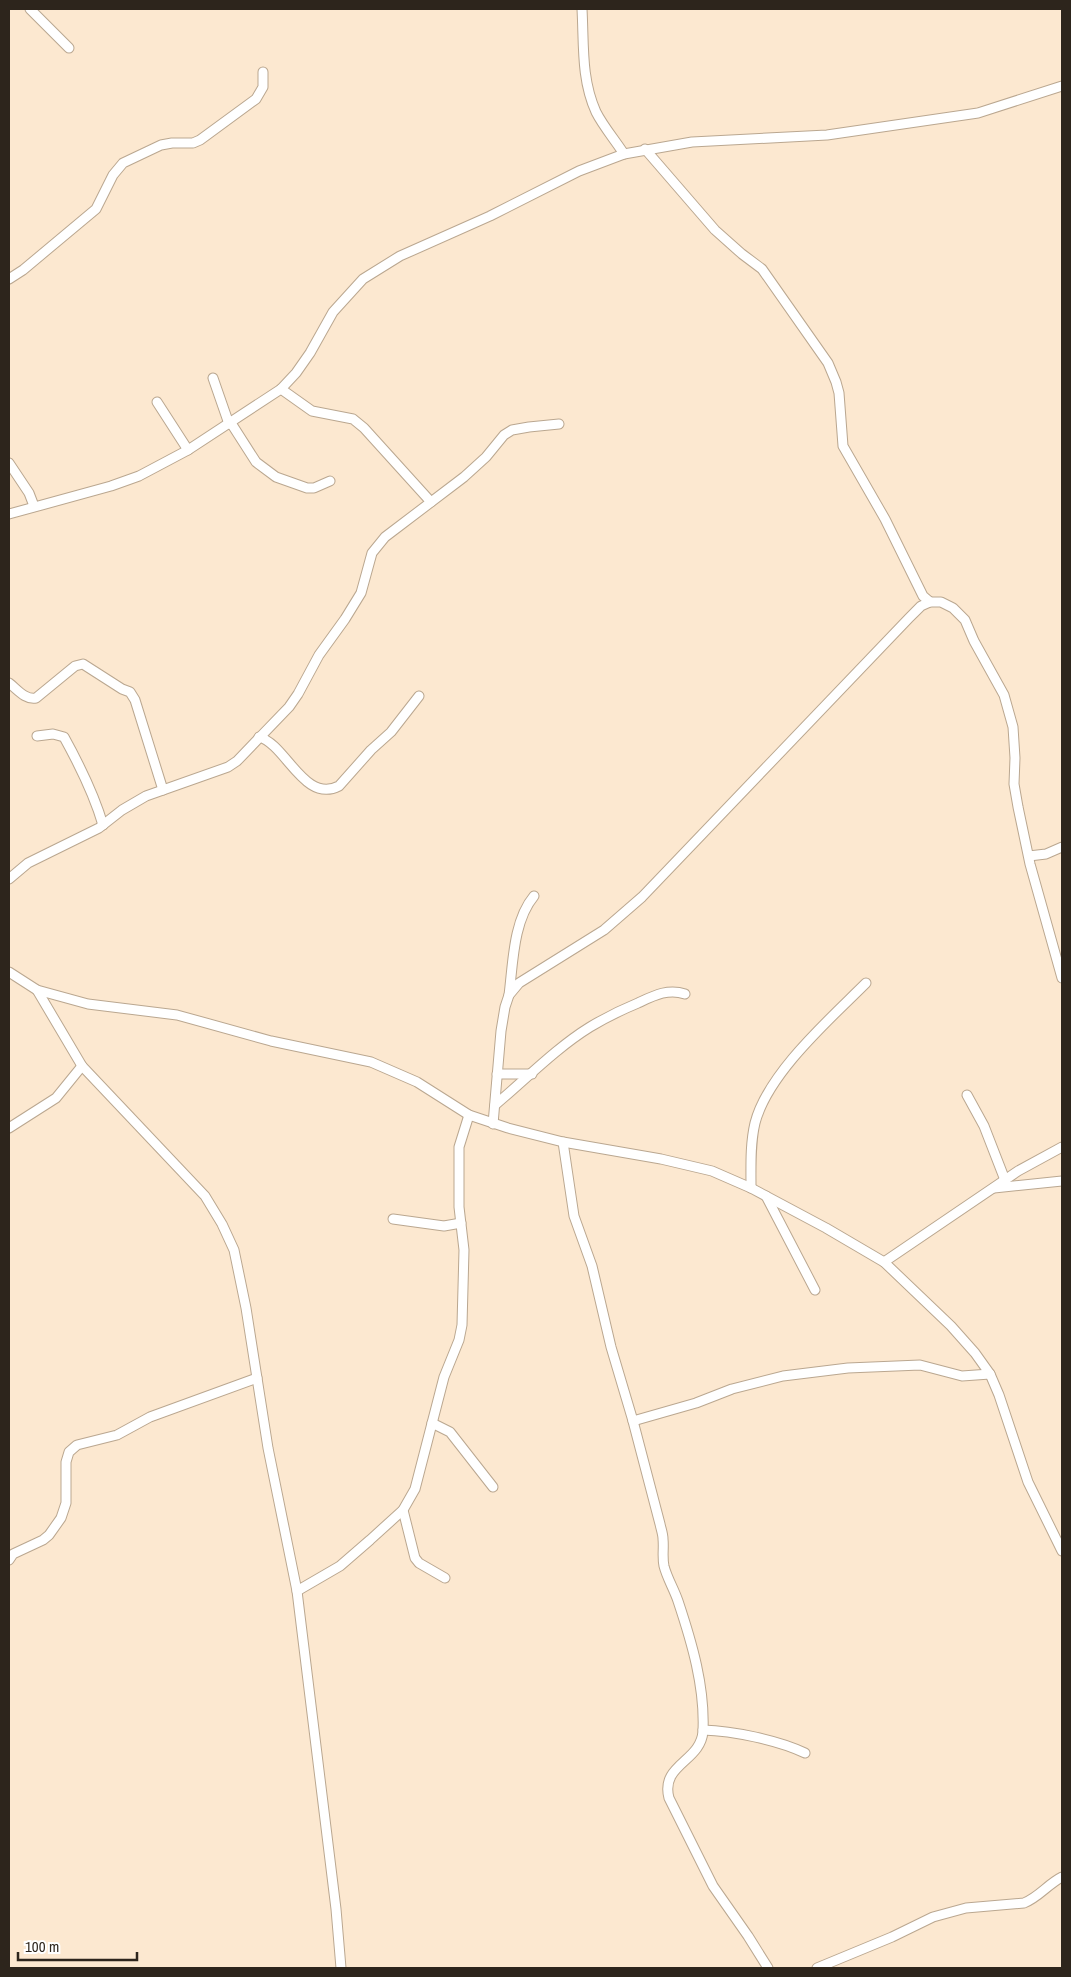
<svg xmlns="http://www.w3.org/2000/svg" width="1071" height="1977" font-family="'Archivo Narrow',sans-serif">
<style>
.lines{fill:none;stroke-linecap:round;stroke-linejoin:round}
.street-casing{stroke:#baa790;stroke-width:11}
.street{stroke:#fff;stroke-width:9}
</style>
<rect width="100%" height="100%" fill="#fce8d0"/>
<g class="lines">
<defs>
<g id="street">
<path d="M30 9 69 48"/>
<path d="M582 9C584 44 581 79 596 112 603 126 615 140 624 154"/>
<path d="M645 149 715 230 742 254 762 269 828 363 836 382 839 393 843 446 885 519 923 596 930 602"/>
<path d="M9 279 23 270 96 209 113 175 123 163 161 145 172 143H193L200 140 256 99 263 87V72"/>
<path d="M213 378 229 424"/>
<path d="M281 389 312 411 353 419 364 428 431 502"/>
<path d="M157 402 188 450"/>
<path d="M231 423 256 462 276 477 307 488H314L330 481"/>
<path d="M9 463 29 493 34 506"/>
<path d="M9 514 111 486 139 476 188 450 281 389 296 373 310 353 333 312 363 279 400 256 490 216 579 171 624 154 692 142 827 135 978 113 1062 86"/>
<path d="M9 683C17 689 25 700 36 698L75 666 83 664 122 689 130 692 135 700 163 790"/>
<path d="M37 736 53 734 64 737C80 766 94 794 103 825"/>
<path d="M259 737C286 744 304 804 339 786L371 750 391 732 419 696"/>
<path d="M1029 856 1046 854 1062 847"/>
<path d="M9 879 28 863 99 828 122 810 146 796 228 767 237 761 289 707 298 694 319 655 345 619 361 593 372 553 385 537 464 477 486 457 504 435 512 430 529 427 559 424"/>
<path d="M9 972 37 990 88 1004 177 1015 271 1041 371 1062 417 1082 469 1115 508 1128 563 1142 661 1159 712 1171 751 1188 826 1228 884 1262 951 1326 975 1353 990 1374 999 1395 1028 1482 1062 1551"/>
<path d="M37 990 82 1066 205 1196 222 1224 234 1250 246 1308 268 1448 297 1591 336 1909 341 1968"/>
<path d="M509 995C513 964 513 921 534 896"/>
<path d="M497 1074H532"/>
<path d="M967 1095 984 1126 1005 1180"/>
<path d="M495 1105C525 1080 556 1048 590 1027 605 1018 621 1010 638 1003 653 996 668 988 685 994"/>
<path d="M493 1124 501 1031 505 1007 509 995 519 983 604 930 642 897 909 618 921 606 930 602H941L953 608 965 620 974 641 1004 695 1013 727 1015 758 1014 784 1018 807 1030 864 1062 978"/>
<path d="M9 1128 56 1098 82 1066"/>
<path d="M563 1142 574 1216 592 1266 611 1347 633 1421 660 1524C661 1529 663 1534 663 1539 664 1548 662 1557 664 1566 667 1578 674 1589 678 1601 692 1643 705 1687 703 1731 701 1762 660 1764 669 1798L713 1886 748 1936 768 1968"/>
<path d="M751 1188C751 1167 750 1144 755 1123 768 1073 830 1019 866 983"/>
<path d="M994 1188 1062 1181"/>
<path d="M766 1196 815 1290"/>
<path d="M393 1219 444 1226 461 1223"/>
<path d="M884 1262 1018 1171 1062 1147"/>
<path d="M633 1421 696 1403 732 1389 783 1376 848 1368 920 1365 962 1376 990 1374"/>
<path d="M432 1423 450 1432 493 1487"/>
<path d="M403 1510 415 1558 419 1563 445 1578"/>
<path d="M9 1560 13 1554 43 1540 49 1535 61 1518 66 1503V1462L69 1452 77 1445 117 1435 150 1417 257 1378"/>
<path d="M297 1591 340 1566 370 1540 403 1510 415 1489 444 1377 459 1340 462 1325 464 1250 459 1207V1147L469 1115"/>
<path d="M703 1730C733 1731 778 1740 805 1753"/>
<path d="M817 1968 892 1937 933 1917 966 1908 1024 1903C1039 1897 1048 1884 1062 1877"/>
</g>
</defs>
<use href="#street" class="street-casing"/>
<use href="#street" class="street"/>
</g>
<rect width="1071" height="1977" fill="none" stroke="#2d251c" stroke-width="20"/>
<path d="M18 1952v8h119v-8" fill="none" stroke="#2d251c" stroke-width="2.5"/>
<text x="25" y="1952" font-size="15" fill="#2d251c" stroke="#ffffff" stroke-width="4" paint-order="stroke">100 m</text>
</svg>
